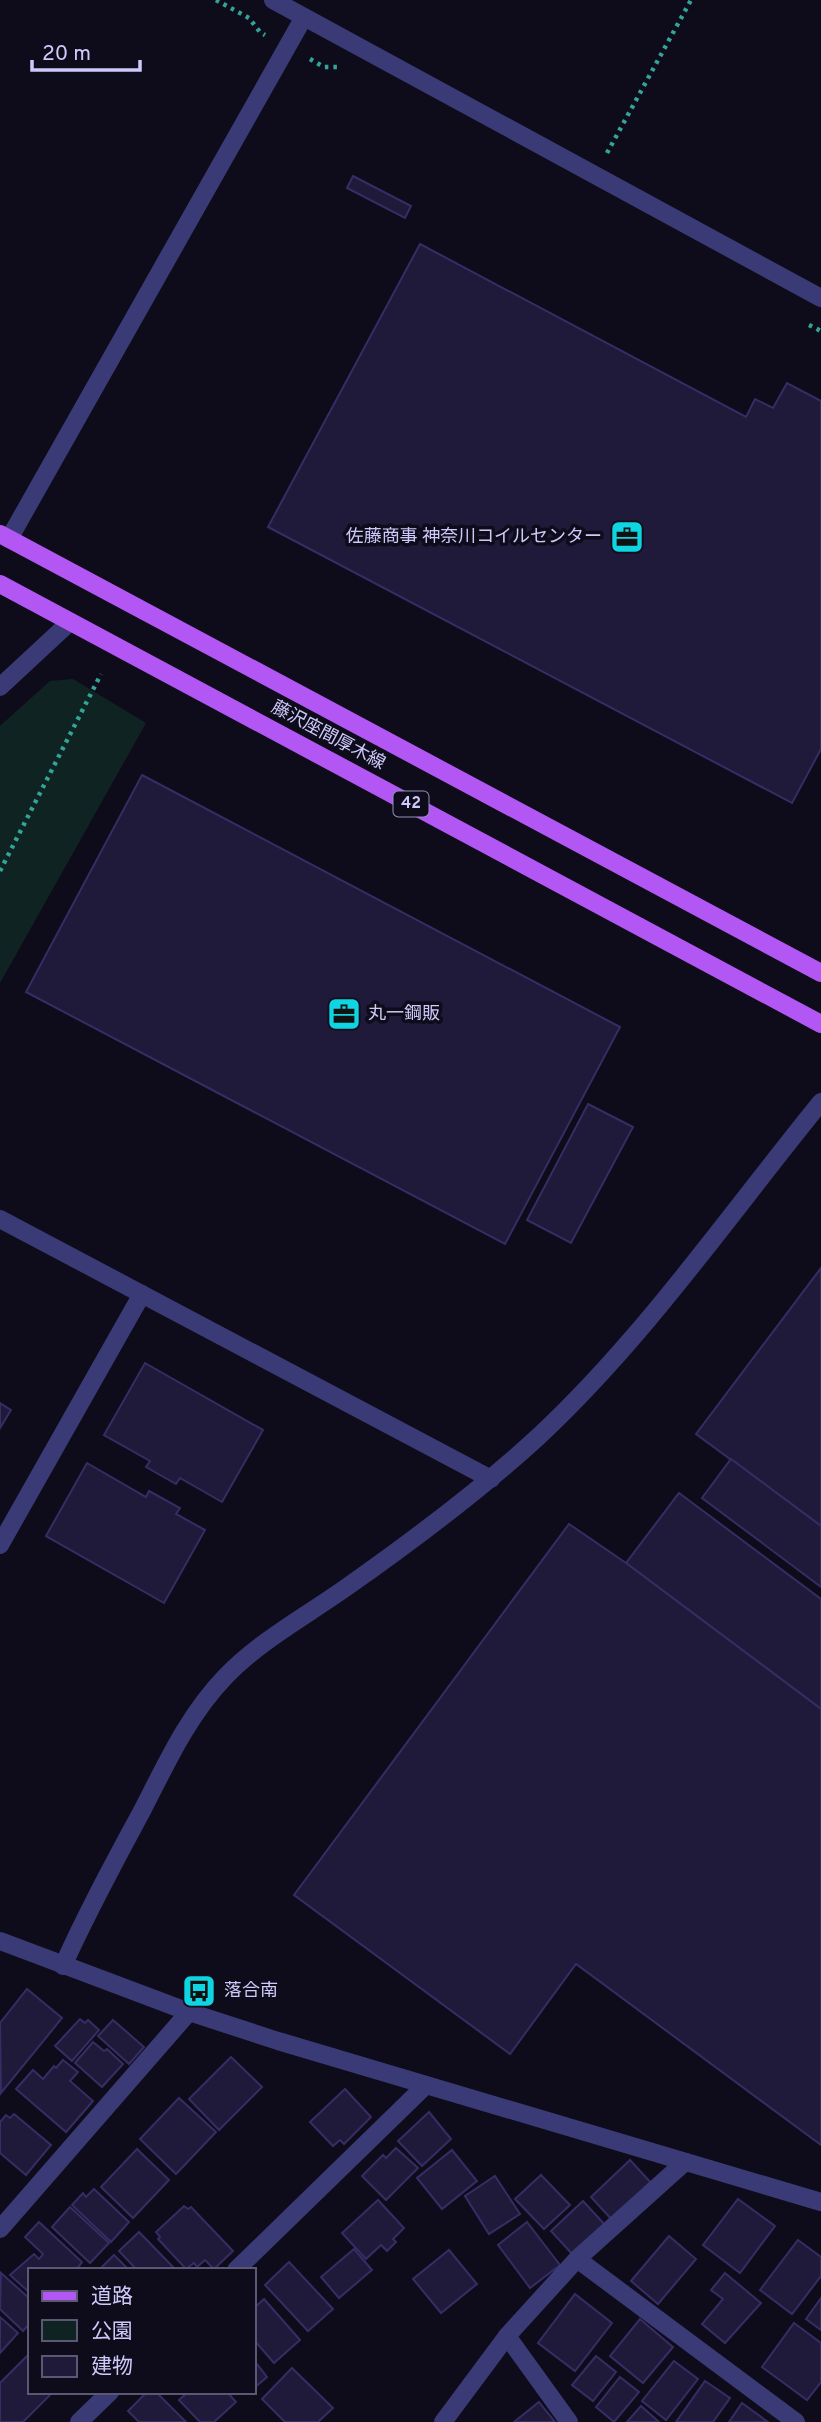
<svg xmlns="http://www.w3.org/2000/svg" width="821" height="2422" font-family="Overpass,'Noto Sans JP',sans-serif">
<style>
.green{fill:#0f2422}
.building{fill:#1f193a;stroke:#362d64;stroke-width:2}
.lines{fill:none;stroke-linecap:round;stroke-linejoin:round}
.path{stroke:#34a499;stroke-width:4.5;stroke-dasharray:3.5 5;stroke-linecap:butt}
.minor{stroke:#3a3a76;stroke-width:18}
.major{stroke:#b357f4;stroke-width:18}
.labels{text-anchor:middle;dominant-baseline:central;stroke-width:7;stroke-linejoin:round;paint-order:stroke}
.shield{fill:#0e0c1a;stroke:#9490b8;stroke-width:2}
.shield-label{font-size:16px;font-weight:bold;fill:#cdc9fb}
.poi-label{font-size:18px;fill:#cdc9fb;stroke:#0e0c1a;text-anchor:start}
.street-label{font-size:18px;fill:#cdc9fb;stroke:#0e0c1a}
</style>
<rect width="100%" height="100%" fill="#0e0c1a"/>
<path class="green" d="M73 679 146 723 0 983V726L50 681Z"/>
<g class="building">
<path d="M353 176 411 206 405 218 347 188Z"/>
<path d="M420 244 746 417 755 399 773 408 787 383 821 401V749L792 803 268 527Z"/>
<path d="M142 775 620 1027 505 1244 26 992Z"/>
<path d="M588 1104 633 1127 571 1243 527 1220Z"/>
<path d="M821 1268V1526L696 1434Z"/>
<path d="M145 1363 263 1430 222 1502 180 1478 176 1484 146 1467 150 1461 104 1435Z"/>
<path d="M0 1403 11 1410 0 1428Z"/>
<path d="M731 1459 821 1526V1587L702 1498Z"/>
<path d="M87 1463 146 1497 149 1491 180 1508 176 1514 205 1530 164 1603 46 1536Z"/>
<path d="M679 1493 821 1599V1709L626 1563Z"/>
<path d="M569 1524 626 1563 821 1709V2145L576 1964 510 2054 294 1895Z"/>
<path d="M27 1989 62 2018 1 2093 0 2023Z"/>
<path d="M80 2019 85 2023 88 2020 99 2030 72 2061 55 2046Z"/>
<path d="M113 2020 144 2047 129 2064 98 2036Z"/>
<path d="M93 2042 104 2051 107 2049 123 2064 102 2087 75 2063Z"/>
<path d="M231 2057 262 2087 219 2130 189 2099Z"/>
<path d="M63 2060 78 2072 70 2081 93 2101 66 2132 16 2089 33 2070 43 2079 54 2066 56 2068Z"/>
<path d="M345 2089 371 2117 344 2144 340 2140 333 2146 310 2122Z"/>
<path d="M179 2098 216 2132 176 2174 140 2139Z"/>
<path d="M429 2112 451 2139 422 2166 398 2141Z"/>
<path d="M14 2114 51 2145 26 2175 0 2153V2122L6 2115 10 2118Z"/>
<path d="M396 2148 418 2168 386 2200 362 2176 383 2155 386 2158Z"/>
<path d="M137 2149 169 2180 133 2218 101 2187Z"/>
<path d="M452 2150 477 2181 442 2209 417 2178Z"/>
<path d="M630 2160 653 2185 614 2222 591 2197Z"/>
<path d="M541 2175 570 2205 544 2229 515 2199Z"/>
<path d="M495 2176 520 2214 489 2234 465 2196Z"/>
<path d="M94 2189 129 2222 111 2242 72 2205 83 2193 86 2197Z"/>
<path d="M738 2199 775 2226 740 2273 703 2245Z"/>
<path d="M378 2200 404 2228 393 2239 396 2242 387 2251 381 2245 366 2259 342 2233Z"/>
<path d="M583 2201 606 2226 574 2256 551 2231Z"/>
<path d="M184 2206 188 2209 191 2207 233 2251 214 2269 205 2260 197 2267 194 2263 186 2269 158 2239 160 2237 156 2232Z"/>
<path d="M70 2207 109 2243 90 2263 52 2227Z"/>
<path d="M39 2222 82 2262 76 2270H30V2293L10 2275 34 2254 39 2259 43 2254 25 2237Z"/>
<path d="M527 2222 560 2265 530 2288 498 2245Z"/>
<path d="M139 2232 176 2270H137L119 2251Z"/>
<path d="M669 2236 696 2259 658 2304 631 2281Z"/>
<path d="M798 2240 821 2257V2276L792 2314 760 2290Z"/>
<path d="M354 2249 372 2270 339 2298 321 2277Z"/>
<path d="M449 2250 477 2284 441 2313 413 2279Z"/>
<path d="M114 2255 129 2270H99Z"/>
<path d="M289 2262 333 2309 308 2331 265 2285Z"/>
<path d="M1 2273 30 2299V2323L23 2331 0 2309Z"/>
<path d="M725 2273 761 2303 725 2343 702 2324 723 2299 711 2290Z"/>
<path d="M575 2294 612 2323 575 2371 538 2343Z"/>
<path d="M821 2298V2330L806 2319Z"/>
<path d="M264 2299 300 2340 274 2363 254 2340V2308Z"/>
<path d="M0 2317 18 2333 0 2353Z"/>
<path d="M640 2319 673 2347 643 2383 610 2356Z"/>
<path d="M794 2323 821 2343V2382L807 2400 762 2367Z"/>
<path d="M30 2353V2392H53L23 2422H0V2383Z"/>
<path d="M596 2356 616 2372 593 2401 572 2385Z"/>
<path d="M254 2360 267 2377 254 2388Z"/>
<path d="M674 2361 698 2379 666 2420 642 2401Z"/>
<path d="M292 2368 333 2408 318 2422H285L262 2399Z"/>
<path d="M620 2377 639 2392 614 2422 596 2407Z"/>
<path d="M705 2381 730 2398 713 2422H676Z"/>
<path d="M147 2392H156L186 2422H139L128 2411Z"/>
<path d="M188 2392H227L236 2402 214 2422H200L179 2400Z"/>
<path d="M539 2402 555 2422H514Z"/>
<path d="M742 2403 768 2422H729Z"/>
<path d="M641 2406 659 2422H627Z"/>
</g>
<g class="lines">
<g class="path">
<path d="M216 0 249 18 260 32 265 35"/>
<path d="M310 59 324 67H338"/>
<path d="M607 153 691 0"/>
<path d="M809 325 821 331"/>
<path d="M0 871 101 674"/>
</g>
<g class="minor">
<path d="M273 0 821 298"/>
<path d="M9 539 304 17"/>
<path d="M0 687 70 622"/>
<path d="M0 1219 491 1479"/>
<path d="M0 1545 142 1294"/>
<path d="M0 1941 189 2012 278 2041 821 2202"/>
<path d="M63 1966C87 1912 115 1861 143 1809 167 1762 189 1714 226 1676 260 1641 304 1617 344 1589 411 1542 477 1493 538 1437 645 1337 729 1215 821 1102"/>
<path d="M0 2229 189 2012"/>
<path d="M577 2259 796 2422"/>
<path d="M236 2270 425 2086"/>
<path d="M507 2336 569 2422"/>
<path d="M79 2422 110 2392"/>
<path d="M443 2422 507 2336 577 2259 685 2162"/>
</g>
<g class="major">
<path d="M0 534 821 973"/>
<path d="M0 584 821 1024"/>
</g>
</g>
<defs>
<symbol id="office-square" viewBox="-11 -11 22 22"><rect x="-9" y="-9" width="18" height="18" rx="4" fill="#0fd4e1" stroke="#0e0c1a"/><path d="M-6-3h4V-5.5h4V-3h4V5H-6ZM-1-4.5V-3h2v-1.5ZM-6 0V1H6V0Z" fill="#111"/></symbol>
<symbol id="bus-square" viewBox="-11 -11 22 22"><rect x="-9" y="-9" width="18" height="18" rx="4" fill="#0fd4e1" stroke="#0e0c1a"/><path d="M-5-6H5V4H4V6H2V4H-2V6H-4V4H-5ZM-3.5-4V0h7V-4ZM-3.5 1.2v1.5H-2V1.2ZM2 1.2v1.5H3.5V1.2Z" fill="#111"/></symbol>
</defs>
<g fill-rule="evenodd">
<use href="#office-square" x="608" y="518" width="38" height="38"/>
<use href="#office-square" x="325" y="995" width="38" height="38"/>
<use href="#bus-square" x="180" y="1972" width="38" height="38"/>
</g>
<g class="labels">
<rect class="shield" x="393.5" y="791.5" width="35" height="25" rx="5"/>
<g class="shield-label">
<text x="411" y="804">42</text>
</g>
<g class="poi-label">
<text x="602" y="537" text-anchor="end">佐藤商事 神奈川コイルセンター</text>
<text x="368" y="1014">丸一鋼販</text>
<text x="224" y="1991">落合南</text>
</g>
<g class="street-label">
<text transform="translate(328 736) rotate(28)">藤沢座間厚木線</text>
</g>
</g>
<rect x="28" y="2268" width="228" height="126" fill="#0e0c1a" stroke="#5a5874" stroke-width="2"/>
<rect x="42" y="2291" width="35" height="10" fill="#b357f4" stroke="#5a5874" stroke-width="2"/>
<text x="91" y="2303" font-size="21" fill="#cdc9fb">道路</text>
<rect x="42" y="2320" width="35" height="21" fill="#0f2422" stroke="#5a5874" stroke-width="2"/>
<text x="91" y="2338" font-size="21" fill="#cdc9fb">公園</text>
<rect x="42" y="2356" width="35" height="21" fill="#1f193a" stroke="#5a5874" stroke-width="2"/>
<text x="91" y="2373" font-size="21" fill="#cdc9fb">建物</text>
<path d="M32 60v10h108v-10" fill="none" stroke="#cdc9fb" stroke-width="3.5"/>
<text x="42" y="60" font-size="21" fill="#cdc9fb" stroke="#0e0c1a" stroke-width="5" paint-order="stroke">20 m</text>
</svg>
